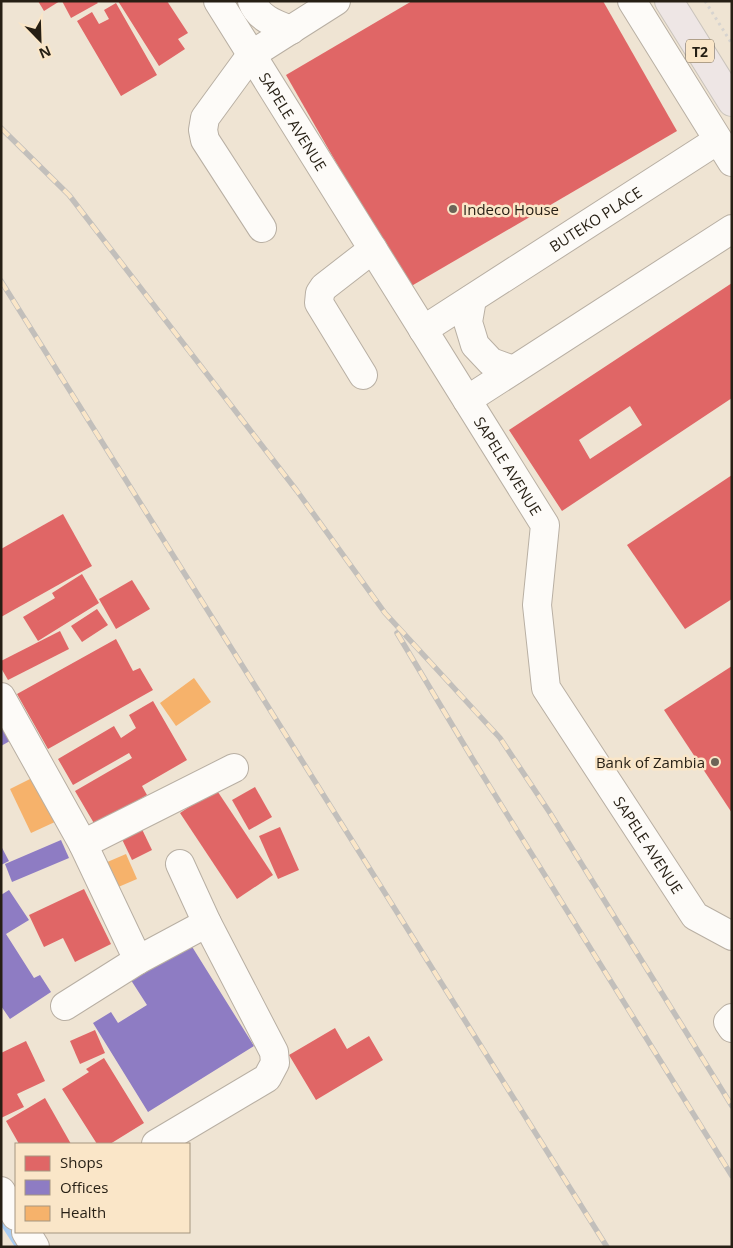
<svg xmlns="http://www.w3.org/2000/svg" width="733" height="1248" font-family="'Open Sans',sans-serif">
<style>
.shops{fill:#e06666;fill-rule:evenodd}
.offices{fill:#8e7cc3}
.health{fill:#f6b26b}
.lines{fill:none;stroke-linecap:round;stroke-linejoin:round}
.stream{stroke:#a9ccf1;stroke-width:8}
.minor-casing{stroke:#b8afa3;stroke-width:30}
.major-casing{stroke:#cac4bc;stroke-width:30}
.path{stroke:#d6d3cf;stroke-width:3;stroke-dasharray:2.5 4;stroke-linecap:butt}
.minor{stroke:#fdfbf8;stroke-width:28}
.major{stroke:#eee6e5;stroke-width:28}
.rail-casing{stroke:#c2bfbb;stroke-width:5.5}
.rail{stroke:#fae6c8;stroke-width:4;stroke-dasharray:11;stroke-linecap:butt}
.poi-dot{fill:#6c6457;stroke:#fae6c8;stroke-width:2}
.labels{text-anchor:middle;dominant-baseline:central;stroke-width:5;stroke-linejoin:round;paint-order:stroke}
.shield{fill:#fae6c8;stroke:#665b4a;stroke-width:1}
.shield-label{font-size:14px;font-weight:bold;fill:#261f14}
.street-label{font-size:15px;fill:#261f14;stroke:#fae6c8}
.poi-label{font-size:15px;fill:#261f14;stroke:#fae6c8;text-anchor:start}
</style>
<rect width="100%" height="100%" fill="#efe4d3"/>
<g class="shops">
<path d="M38 1H60L44 11Z"/>
<path d="M62 1H96L98 3 71 18Z"/>
<path d="M118 1H167L188 33 178 39 185 49 159 66Z"/>
<path d="M412 1H603L677 131 408 288 286 75Z"/>
<path d="M116 3 157 75 121 96 77 21 92 12 99 24 109 19 104 10Z"/>
<path d="M732 283V398L562 511 509 430ZM630 406 642 425 590 459 579 440Z"/>
<path d="M732 475V599L685 629 627 545Z"/>
<path d="M63 514 92 566 1 617V549Z"/>
<path d="M82 574 99 603 38 641 23 617 55 598 52 593Z"/>
<path d="M132 580 150 609 116 629 99 599Z"/>
<path d="M97 609 108 625 82 642 71 626Z"/>
<path d="M60 631 69 649 8 680 1 668V661Z"/>
<path d="M116 639 133 671 140 668 153 690 48 749 17 694Z"/>
<path d="M732 666V813L664 710Z"/>
<path d="M153 701 187 760 142 786 147 795 95 825 75 791 132 758 129 753 73 785 58 759 114 726 121 738 136 728 129 715Z"/>
<path d="M255 787 272 817 249 830 232 800Z"/>
<path d="M216 789 273 875 237 899 180 813Z"/>
<path d="M138 821 152 850 132 860 118 831Z"/>
<path d="M280 827 299 870 278 879 259 836Z"/>
<path d="M84 889 111 944 75 962 63 938 44 947 29 915Z"/>
<path d="M335 1028 347 1049 369 1036 383 1060 316 1100 289 1055Z"/>
<path d="M95 1030 105 1053 80 1064 70 1041Z"/>
<path d="M26 1041 45 1081 17 1094 24 1107 1 1118V1053Z"/>
<path d="M104 1058 144 1123 110 1144H97L62 1089 89 1072 86 1069Z"/>
<path d="M45 1098 71 1144H19L6 1121Z"/>
</g>
<g class="offices">
<path d="M1 711 17 737 1 746Z"/>
<path d="M61 840 69 858 12 882 5 864Z"/>
<path d="M1 846 9 861 1 865Z"/>
<path d="M9 890 29 920 6 934 34 978 40 975 51 992 10 1019 1 1006V895Z"/>
<path d="M186 937 254 1046 148 1112 93 1023 111 1012 118 1023 147 1005 127 974Z"/>
</g>
<g class="health">
<path d="M194 678 211 702 176 726 160 703Z"/>
<path d="M36 776 57 821 31 833 10 789Z"/>
<path d="M126 854 137 879 109 891 98 866Z"/>
</g>
<g class="lines">
<path class="stream" d="M1 1218 19 1246"/>
<defs>
<g id="minor">
<path id="s1" d="M218 1 545 525 537 605 546 688 695 916 732 936"/>
<path d="M252 1C258 18 275 24 291 30"/>
<path d="M632 1 732 162"/>
<path d="M262 228 205 140 203 130 205 118 251 55 336 1"/>
<path d="M472 299 468 322 475 345 491 362 513 370"/>
<path id="s2" d="M423 330 718 140"/>
<path d="M363 375 319 303 320 293 324 287 373 249"/>
<path d="M467 400 732 229"/>
<path d="M1 697 83 844 138 960 207 923 274 1052 275 1063 267 1078 156 1144"/>
<path d="M83 844 234 768"/>
<path d="M180 864 207 923"/>
<path d="M65 1006 138 960"/>
<path d="M732 1018 728 1022 732 1028"/>
<path d="M1 1191 16 1216"/>
<path d="M26 1232 35 1247"/>
</g>
<path id="major" d="M669 1 732 102"/>
</defs>
<use href="#minor" class="minor-casing"/>
<use href="#major" class="major-casing"/>
<path class="path" d="M705 1 732 44"/>
<use href="#minor" class="minor"/>
<use href="#major" class="major"/>
<defs>
<g id="rail">
<path d="M1 128 69 195 297 491 385 613 500 738 550 813 732 1106"/>
<path d="M1 281 607 1247"/>
<path d="M397 633 472 758 732 1176"/>
</g>
</defs>
<use href="#rail" class="rail-casing"/>
<use href="#rail" class="rail"/>
</g>
<g class="poi-dot">
<circle cx="453" cy="209" r="5"/>
<circle cx="715" cy="762" r="5"/>
</g>
<g class="labels">
<rect class="shield" x="686" y="39.5" width="28" height="23" rx="4"/>
<g class="shield-label">
<text x="700" y="51">T2</text>
</g>
<g class="street-label">
<text stroke="none"><textPath href="#s1" startOffset="142">SAPELE AVENUE</textPath></text>
<text stroke="none"><textPath href="#s2" startOffset="205">BUTEKO PLACE</textPath></text>
<text stroke="none"><textPath href="#s1" startOffset="548">SAPELE AVENUE</textPath></text>
<text stroke="none"><textPath href="#s1" startOffset="969">SAPELE AVENUE</textPath></text>
</g>
<g class="poi-label">
<text x="463" y="209">Indeco House</text>
<text x="705" y="762" text-anchor="end">Bank of Zambia</text>
</g>
</g>
<rect width="733" height="1248" fill="none" stroke="#261f14" stroke-width="5"/>
<rect x="15" y="1143" width="175" height="90" fill="#fae6c8" stroke="#a59680"/>
<rect x="25" y="1156" width="25" height="15" fill="#e06666" stroke="#a59680"/>
<text x="60" y="1168" font-size="15" fill="#261f14">Shops</text>
<rect x="25" y="1180" width="25" height="15" fill="#8e7cc3" stroke="#a59680"/>
<text x="60" y="1193" font-size="15" fill="#261f14">Offices</text>
<rect x="25" y="1206" width="25" height="15" fill="#f6b26b" stroke="#a59680"/>
<text x="60" y="1218" font-size="15" fill="#261f14">Health</text>
<g transform="translate(40 40) rotate(157)" stroke="#fae6c8" stroke-width="4" paint-order="stroke">
<path d="M0-4L9 19L0 12L-9 19Z" fill="#261f14"/>
<text y="-8" font-size="14" font-weight="bold" text-anchor="middle" fill="#261f14">N</text>
</g>
</svg>
